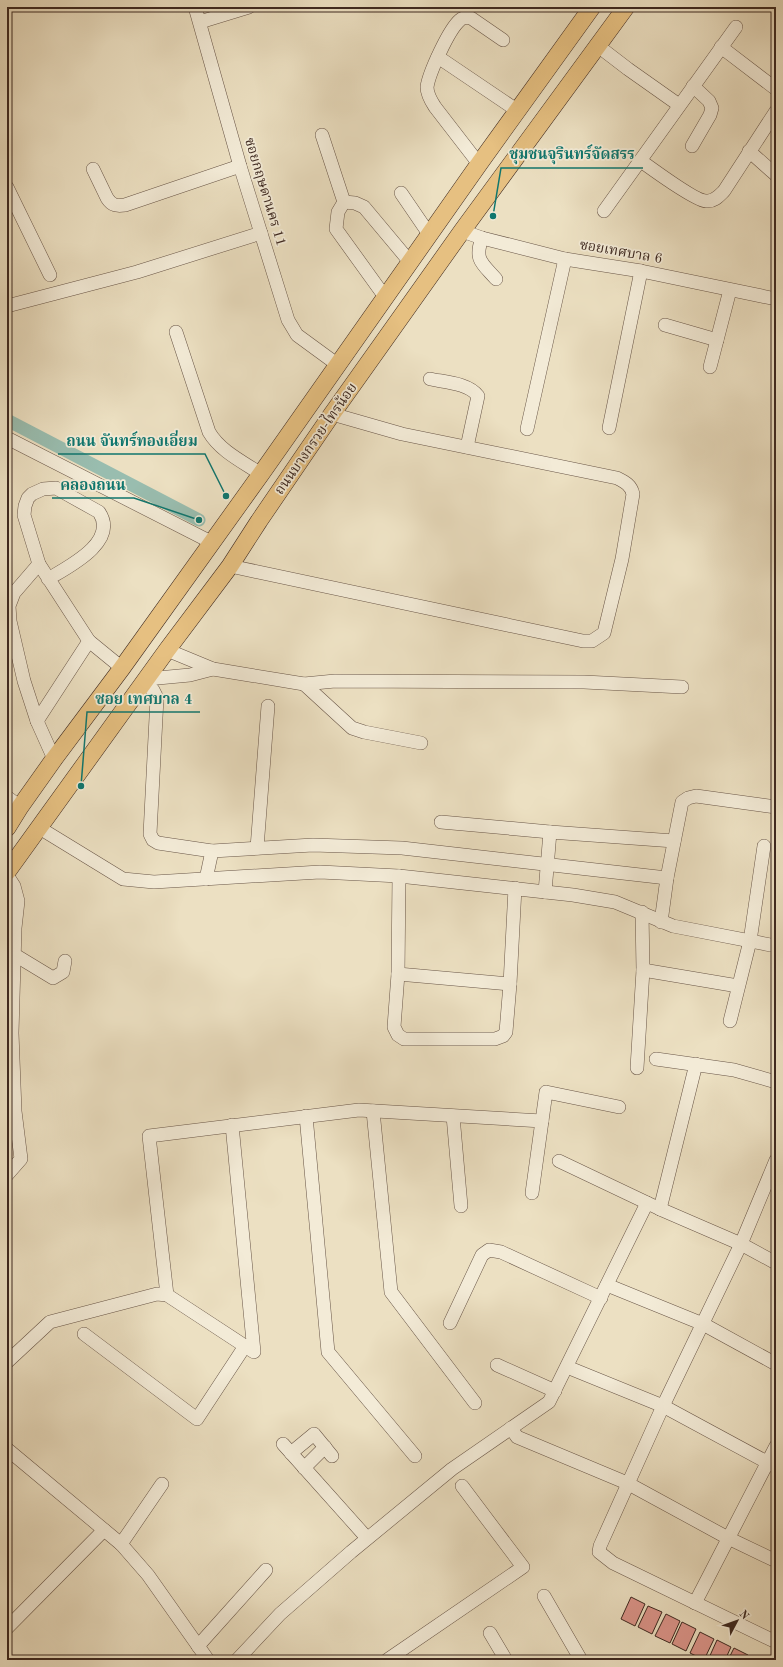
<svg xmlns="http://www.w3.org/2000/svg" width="783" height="1667" font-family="'Old Standard TT','Noto Serif Thai',serif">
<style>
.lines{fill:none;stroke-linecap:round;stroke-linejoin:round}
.canal{stroke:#99bdaf;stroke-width:13}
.building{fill:#dc958b;stroke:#3d2820}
.minor-casing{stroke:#695648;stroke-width:14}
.major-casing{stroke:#3d2820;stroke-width:18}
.minor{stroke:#f3ebd7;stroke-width:13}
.major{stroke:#e6c081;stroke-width:17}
.labels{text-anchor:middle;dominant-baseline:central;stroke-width:3.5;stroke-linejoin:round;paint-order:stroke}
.street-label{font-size:14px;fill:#3d2820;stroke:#f3ebd7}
.leader{fill:none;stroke:#0f766e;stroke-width:1.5}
.callout-dot{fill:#0f766e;stroke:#f3ebd7;stroke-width:1.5}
.callout-label{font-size:15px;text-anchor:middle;font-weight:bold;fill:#0f766e;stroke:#f3ebd7;stroke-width:3.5;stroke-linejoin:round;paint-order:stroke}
</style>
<rect width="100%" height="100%" fill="#ece0c2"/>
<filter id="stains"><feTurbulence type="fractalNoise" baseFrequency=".005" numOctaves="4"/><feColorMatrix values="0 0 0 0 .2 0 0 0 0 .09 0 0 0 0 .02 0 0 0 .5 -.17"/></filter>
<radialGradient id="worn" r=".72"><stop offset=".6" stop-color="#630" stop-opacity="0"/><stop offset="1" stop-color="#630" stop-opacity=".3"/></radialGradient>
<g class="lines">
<path class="canal" d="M7 420 199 520"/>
</g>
<g class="building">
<path d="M631 1597 645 1604 635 1626 621 1619Z"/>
<path d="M648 1606 662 1612 652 1634 638 1627Z"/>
<path d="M666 1614 680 1621 670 1643 655 1636Z"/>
<path d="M682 1622 696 1629 686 1651 672 1644Z"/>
<path d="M700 1632 714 1639 704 1660 690 1653Z"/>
<path d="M717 1640 731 1647 725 1660H708Z"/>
<path d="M734 1648 748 1655 745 1660H728Z"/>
</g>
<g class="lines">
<defs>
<g id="minor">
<path d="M195 7 240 166 288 320 297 335 338 365"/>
<path d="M200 22 249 7"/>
<path d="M598 46 628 69 679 105"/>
<path d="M721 47 776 89"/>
<path d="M438 57 518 111"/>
<path d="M322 135 344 202 338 212 336 229 385 297"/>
<path d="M692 146 710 115 712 108 709 101 693 86"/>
<path d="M749 151 776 175"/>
<path d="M641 161C652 169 696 201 706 201 714 202 719 196 724 191L776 111"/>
<path d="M479 164 435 107C431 101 427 94 427 87 429 73 449 29 460 20 463 17 467 17 471 18L503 40"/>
<path d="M93 169 107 198C112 206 117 206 125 205L240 166"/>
<path d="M7 187 50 275"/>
<path d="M401 193 429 234"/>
<path d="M344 202 355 203 364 207 410 262"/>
<path d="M604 211 736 27"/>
<path d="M462 231 482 238 565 259 641 271 776 299"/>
<path d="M482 238C474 260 482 263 496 279"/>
<path d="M7 306 137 272 261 233"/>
<path d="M665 325 717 340"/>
<path d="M176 332 209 432C220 451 243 462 261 474"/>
<path d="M710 367 730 290"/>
<path d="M430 379C444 382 469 383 478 396L467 447"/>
<path d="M609 428 641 271"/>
<path d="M527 429 565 259"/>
<path d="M7 438 211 542"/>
<path d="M39 564 14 593 9 606 10 621 24 681 37 721 54 759"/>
<path d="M230 566 583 641H592L604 633 622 559 633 494C631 485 625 482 617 478L402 434 332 414"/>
<path d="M48 579C68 567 119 542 99 512L56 488 43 489 32 494 28 498 25 506 24 515 39 564 89 641 122 668"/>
<path d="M167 650 213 669 304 684 335 681 584 682 682 687"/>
<path d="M147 679 190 675 213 669"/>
<path d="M144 683 153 690 157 698 150 834 153 840 158 843 212 851 313 845 402 848 667 878"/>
<path d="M304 684 352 728 364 732 421 743"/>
<path d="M37 721 89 641"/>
<path d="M7 797 20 807"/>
<path d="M441 822 550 832 674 841"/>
<path d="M38 827 123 879 154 882 320 872 399 876 573 895 615 902 673 926 776 946"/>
<path d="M257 848 268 706"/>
<path d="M7 875 14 886 18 901 15 928 12 1033 15 1111 21 1159 7 1175"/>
<path d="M399 876 398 974 394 1027 398 1035 404 1039H495L503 1036 506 1032 510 984 515 888"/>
<path d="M206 879 212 851"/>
<path d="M545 892 550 832"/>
<path d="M661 922 667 878 682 802 688 798 696 796 776 807"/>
<path d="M15 955 53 978 63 972 65 961"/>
<path d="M643 970 738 986"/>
<path d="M398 974 510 984"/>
<path d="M730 1021 750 941 764 846"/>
<path d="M656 1059 734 1070 776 1082"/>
<path d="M637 1068 643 970 642 912"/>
<path d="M373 1111 391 1292 475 1403"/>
<path d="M306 1116 328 1352 415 1456"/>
<path d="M453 1116 461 1206"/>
<path d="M776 1160 741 1244 663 1406 600 1546 599 1552 613 1563 776 1642"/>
<path d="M559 1161 660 1209 741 1244 776 1263"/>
<path d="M532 1193 546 1092 619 1107"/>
<path d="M660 1209 696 1064"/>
<path d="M607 1285 703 1324 776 1364"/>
<path d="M167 1295 149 1136 359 1110 542 1121"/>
<path d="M450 1323 482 1255 489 1250 501 1252 601 1298"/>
<path d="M84 1334 197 1419 245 1346"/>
<path d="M7 1362 50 1322 157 1294 167 1295 254 1352 232 1125"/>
<path d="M497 1365 555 1391"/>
<path d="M567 1367 663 1406 776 1467"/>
<path d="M511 1428 517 1437 627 1483 728 1538 776 1561"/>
<path d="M283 1444 367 1538"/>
<path d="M7 1449 121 1544 148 1575 208 1660"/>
<path d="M291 1453 314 1434 332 1456"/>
<path d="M304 1468 325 1447"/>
<path d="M121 1544 162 1484"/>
<path d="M544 1596 581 1660"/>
<path d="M695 1603 776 1446"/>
<path d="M7 1628 104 1530"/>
<path d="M490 1633 506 1660"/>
<path d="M198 1646 266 1570"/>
<path d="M237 1660 280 1614 351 1552 452 1469 549 1402 647 1203"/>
<path d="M387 1660 523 1567 462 1486"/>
</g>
<g id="major">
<path d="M7 828 20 807 54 759 122 668 261 474 479 164 592 7"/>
<path d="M7 872 167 650 230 566 259 521 332 414 462 231 626 7"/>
</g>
</defs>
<use href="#minor" class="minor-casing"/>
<use href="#major" class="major-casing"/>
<use href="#minor" class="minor"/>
<use href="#major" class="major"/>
</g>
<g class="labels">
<g class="street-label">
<text transform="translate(265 192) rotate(73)">ซอยกฤษดานคร 11</text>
<text transform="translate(621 252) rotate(10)">ซอยเทศบาล 6</text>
<text transform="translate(316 439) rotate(-55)">ถนนบางกรวย-ไทรน้อย</text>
</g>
</g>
<path class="leader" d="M493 216L501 168H643M226 496L205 454H58M199 520L134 498H52M81 786L87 712H200"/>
<g class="callout-dot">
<circle cx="493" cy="216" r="4"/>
<circle cx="226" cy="496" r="4"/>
<circle cx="199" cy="520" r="4"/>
<circle cx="81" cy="786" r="4"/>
</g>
<g class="callout-label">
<text x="572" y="159">ชุมชนจุรินทร์จัดสรร</text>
<text x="132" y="446">ถนน จันทร์ทองเอี่ยม</text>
<text x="93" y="490">คลองถนน</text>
<text x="144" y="704">ซอย เทศบาล 4</text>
</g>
<rect width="783" height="1667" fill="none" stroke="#ece0c2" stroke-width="24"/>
<rect x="8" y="8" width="767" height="1651" fill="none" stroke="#3d2820" stroke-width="2"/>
<rect x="12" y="12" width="759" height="1643" fill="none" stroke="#3d2820"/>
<g transform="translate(737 1621) rotate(49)" stroke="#f3ebd7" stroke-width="3" paint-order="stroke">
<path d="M0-3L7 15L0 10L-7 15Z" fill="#3d2820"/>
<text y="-6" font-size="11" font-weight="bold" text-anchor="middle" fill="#3d2820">N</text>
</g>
<rect width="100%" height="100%" filter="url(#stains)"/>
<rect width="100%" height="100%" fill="url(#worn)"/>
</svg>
